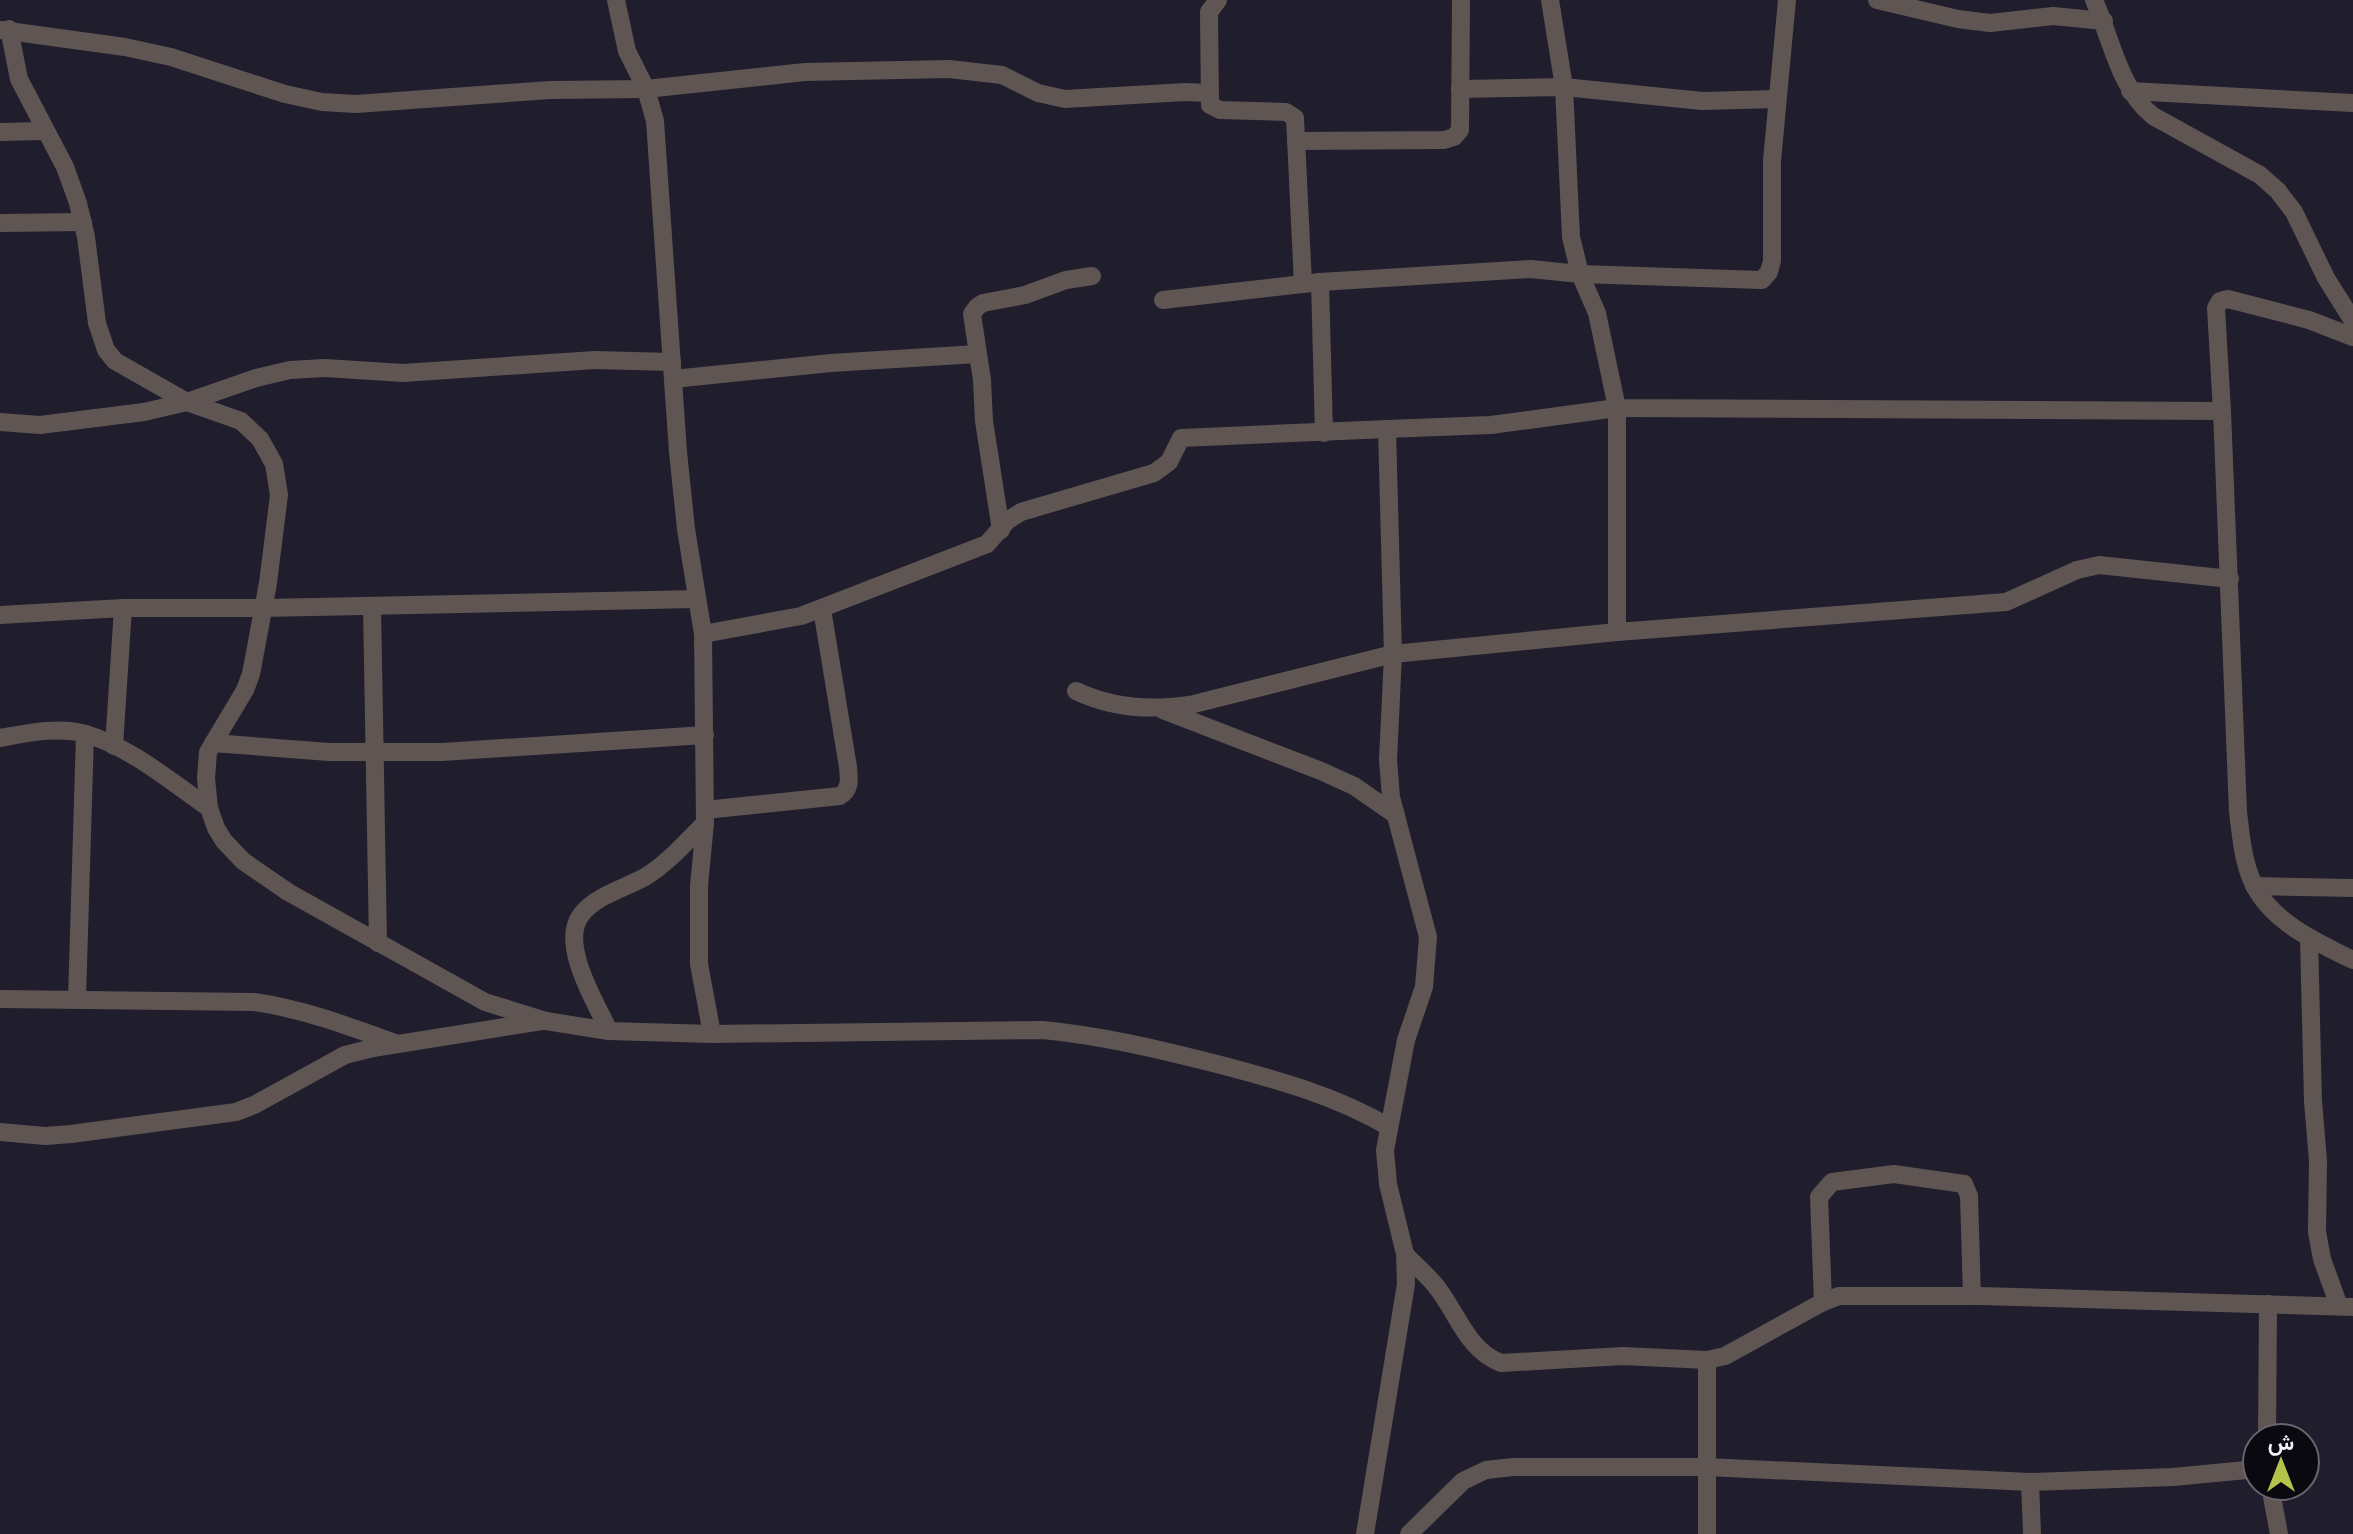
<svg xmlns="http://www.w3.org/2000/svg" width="2353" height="1534" font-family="'Asap Condensed',Vazirmatn,sans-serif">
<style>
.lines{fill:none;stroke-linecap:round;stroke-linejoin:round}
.street{stroke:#5f5553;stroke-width:18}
</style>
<rect width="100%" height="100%" fill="#201d2d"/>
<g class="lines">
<g class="street">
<path d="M616 0 627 51 646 89 655 121 678 452 686 529 703 634 705 823 699 886V964L712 1034"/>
<path d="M1218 0 1209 12 1210 105 1220 110 1286 112 1295 118 1303 284"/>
<path d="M1550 0 1564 87 1571 237 1580 274 1597 313 1617 408 2222 411 2238 812C2241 836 2243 863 2254 885 2272 922 2318 943 2353 960"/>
<path d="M1877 0 1958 19 1990 23 2053 16 2104 21"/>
<path d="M2094 0C2111 38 2120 90 2153 116L2260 175 2278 191 2294 212 2326 278 2353 321"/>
<path d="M9 29 19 79 65 167 78 203 86 237 97 323 106 350 115 361 187 402 241 421 260 439 274 464 279 495 268 583 251 674 245 690 208 752 206 778 209 808 216 828 224 841 243 861 288 892 485 1002 546 1021 609 1031 712 1034 1043 1030C1104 1036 1157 1049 1217 1064 1278 1080 1334 1095 1389 1127"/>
<path d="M1 30 125 47 171 57 285 94 322 102 356 104 550 90 646 89 805 72 949 69 1002 75 1038 93 1065 99 1185 92 1210 93"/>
<path d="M1460 89 1564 87 1702 101 1777 99"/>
<path d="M2130 91 2353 103"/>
<path d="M0 132 44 131"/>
<path d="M1296 141 1444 140 1454 137 1460 130 1461 0"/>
<path d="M0 223 83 222"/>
<path d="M1320 282 1324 433"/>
<path d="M1163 300 1320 282 1531 269 1580 274 1762 280 1769 272 1772 261V161L1787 0"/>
<path d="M673 379 831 363 977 354"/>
<path d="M2222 411 2216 308 2220 301 2228 299 2309 320 2353 337"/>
<path d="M0 422 40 425 144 412 187 402 256 378 290 370 325 368 403 373 595 360 672 362"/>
<path d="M1001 530 984 421 982 380 972 314 977 307 983 303 1025 295 1066 280 1092 276"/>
<path d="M372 606 378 943"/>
<path d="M0 615 123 608H263L697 599"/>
<path d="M703 634 801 616 987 544 1007 521 1021 512 1154 473 1169 462 1181 438 1387 429"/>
<path d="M1076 691C1114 709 1153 711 1194 704L1393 654 1617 632 2006 602 2077 570 2099 565 2230 579"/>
<path d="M1163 710 1321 771 1354 786 1396 815"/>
<path d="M0 738C27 733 60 726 86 734 132 748 171 782 209 808"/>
<path d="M213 743 329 752H442L705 735"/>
<path d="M114 746 123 608"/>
<path d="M705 810 840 796C851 789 849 779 848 767L822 609"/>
<path d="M2254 886 2353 888"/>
<path d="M2309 938 2313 1101 2318 1161 2317 1232 2322 1259 2339 1306"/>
<path d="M0 999 254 1002C303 1009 348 1026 395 1043"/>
<path d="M77 999 85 734"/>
<path d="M609 1031C596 1003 559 944 581 915 595 896 625 888 645 877 668 863 686 842 705 823"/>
<path d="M0 1132 45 1136 71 1134 236 1112 254 1105 345 1055 373 1048 542 1021"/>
<path d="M1405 1254C1415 1265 1427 1275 1436 1286 1458 1314 1467 1350 1501 1363L1623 1356 1707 1360 1725 1356 1823 1302 1839 1296H1980L2353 1307"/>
<path d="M1823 1302 1819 1197 1832 1182 1894 1174 1964 1184 1969 1196 1972 1296"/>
<path d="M2267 1438 2268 1304"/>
<path d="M2030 1482 2032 1534"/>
<path d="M2270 1486 2279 1534"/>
<path d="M1365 1534 1406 1284 1405 1254 1388 1184 1385 1150 1406 1040 1424 987 1428 937 1391 797 1388 760 1393 654 1387 429 1491 425 1617 408V632"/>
<path d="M1409 1534 1463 1481 1486 1470 1513 1467H1707L2030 1482 2173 1477 2257 1469"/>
<path d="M1707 1534V1360"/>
</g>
</g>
<g transform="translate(2281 1462)"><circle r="38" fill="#0a090f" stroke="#67656d" stroke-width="2"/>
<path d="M0-6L14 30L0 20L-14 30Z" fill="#b5c249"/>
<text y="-12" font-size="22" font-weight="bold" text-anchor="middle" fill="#f2f0fb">ش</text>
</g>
</svg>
